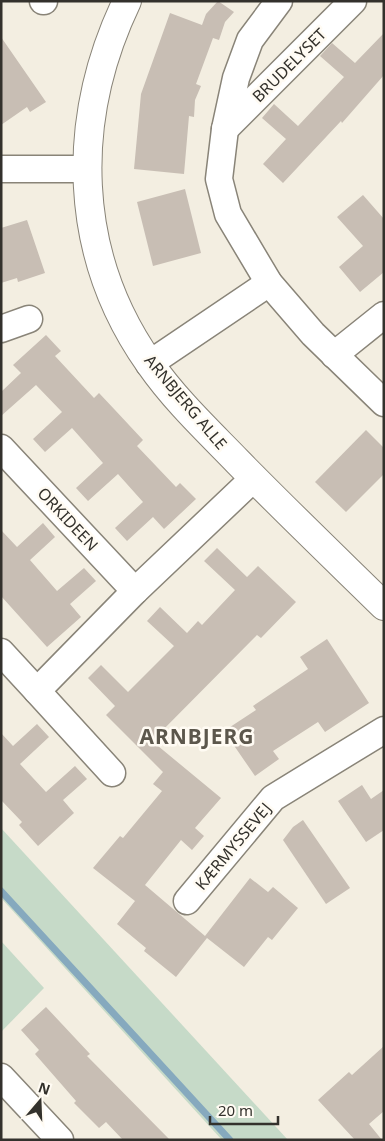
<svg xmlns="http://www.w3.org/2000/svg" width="385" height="1141" font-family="'Noto Sans',sans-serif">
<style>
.green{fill:#c6dac8}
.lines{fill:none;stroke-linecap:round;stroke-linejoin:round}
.stream{stroke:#86a9be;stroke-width:7}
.building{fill:#c8beb4}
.minor-casing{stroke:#898478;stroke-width:29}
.tertiary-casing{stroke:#898478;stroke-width:30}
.minor{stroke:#fff;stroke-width:26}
.tertiary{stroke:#fff;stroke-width:28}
.labels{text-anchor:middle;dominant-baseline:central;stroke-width:5;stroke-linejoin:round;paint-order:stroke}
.street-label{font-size:16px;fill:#33312c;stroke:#fffbf3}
.district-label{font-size:21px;font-weight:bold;letter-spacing:1px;fill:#5c574c;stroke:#fffbf3}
</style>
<rect width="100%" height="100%" fill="#f3eee1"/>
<g class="green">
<path d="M1 828 288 1140H222L1 898Z"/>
<path d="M1 941 44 988 1 1032Z"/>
</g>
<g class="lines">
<path class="stream" d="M1 891 230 1140"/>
</g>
<g class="building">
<path d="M218 1 234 12 225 22 219 40 213 38 196 84 201 86 195 100 194 117 189 116 184 174 134 169 141 94 170 13 202 25 206 14Z"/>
<path d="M384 33V75L342 123 341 121 283 183 263 164 286 139 262 118 274 104 298 126 344 77 320 56 332 43 355 63Z"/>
<path d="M1 37 46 102 30 112 27 107 1 125Z"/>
<path d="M185 189 201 253 153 266 137 202Z"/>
<path d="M363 195 384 219V272L360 292 339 267 363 246 337 217Z"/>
<path d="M27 220 45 273 18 282 17 278 1 283V228Z"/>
<path d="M46 335 61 351 55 356 94 398 99 393 115 410 143 440 137 446 176 487 180 483 196 499 164 529 153 517 127 541 115 528 143 502 118 474 88 501 76 488 103 463 72 428 45 452 33 439 62 412 36 385 1 416V392L21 373 13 365Z"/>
<path d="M366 430 384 448V474L346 512 315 482Z"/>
<path d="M43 523 55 537 30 560 57 591 84 568 96 581 70 604 81 617 47 647 1 596V530L17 547Z"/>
<path d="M217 548 247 577 258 566 296 602 261 638 257 635 152 741 221 798 195 828 204 836 192 850 181 840 145 885 205 936 250 878 268 892 273 887 298 908 272 940 268 937 244 967 207 938 176 977 144 951 146 948 117 924 135 901 93 868 120 836 123 838 162 791 153 784 163 772 106 715 115 706 88 678 101 665 128 692 174 646 147 621 160 607 187 633 198 621 202 625 235 590 204 561Z"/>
<path d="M327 639 369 703 325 732 318 722 273 751 279 759 255 776 224 731 256 710 253 706 308 669 300 657Z"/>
<path d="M37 724 49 737 20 764 46 792 75 766 87 779 63 800 74 813 38 846 19 825 22 822 1 800V733L13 746Z"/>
<path d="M362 785 371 799 384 790V830L366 842 338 801Z"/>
<path d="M303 820 350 888 326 904 283 840 293 827Z"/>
<path d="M46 1007 90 1054 87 1056 170 1140H123L106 1122 99 1128 74 1103 76 1101 35 1054 39 1050 21 1030Z"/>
<path d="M384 1046V1111L369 1124 382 1140H355L318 1100 349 1072 352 1075Z"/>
</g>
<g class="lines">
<defs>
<g id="minor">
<path d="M43 1H44"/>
<path d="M279 1 250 40 236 78 225 129 219 179 228 214 269 283 313 334 384 403"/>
<path d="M225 129 353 1"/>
<path d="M1 169H87"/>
<path d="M1 329 29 319"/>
<path d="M334 355 384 315"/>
<path d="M149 364 269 283"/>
<path d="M1 448 135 591"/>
<path d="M1 652 37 691 135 591 254 478"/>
<path d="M37 691 112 773"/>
<path d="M187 901 273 798 384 730"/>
<path d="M1 1077 60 1140"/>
</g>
<path id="tertiary" d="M127 1C70 120 72 254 150 364 175 400 208 431 238 462 286 511 335 558 384 606"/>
</defs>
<use href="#minor" class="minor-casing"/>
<use href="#tertiary" class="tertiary-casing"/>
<use href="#minor" class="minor"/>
<use href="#tertiary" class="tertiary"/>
</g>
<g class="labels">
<g class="street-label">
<text transform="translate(289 65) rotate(-45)">BRUDELYSET</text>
<text transform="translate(186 402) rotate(50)">ARNBJERG ALLE</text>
<text transform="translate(68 519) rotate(47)">ORKIDEEN</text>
<text transform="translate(233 846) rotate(-50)">KÆRMYSSEVEJ</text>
</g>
<g class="district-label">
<text x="197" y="736">ARNBJERG</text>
</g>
</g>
<rect width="385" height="1141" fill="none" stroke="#33312c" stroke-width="5"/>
<g transform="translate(40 1101) rotate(19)" stroke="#fffbf3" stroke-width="4" paint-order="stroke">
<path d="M0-4L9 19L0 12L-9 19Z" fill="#33312c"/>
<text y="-8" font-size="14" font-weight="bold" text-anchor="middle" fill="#33312c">N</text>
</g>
<path d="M210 1116v8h68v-8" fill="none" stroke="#33312c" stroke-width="2.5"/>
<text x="218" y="1116" font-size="15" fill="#33312c" stroke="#fffbf3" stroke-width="4" paint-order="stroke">20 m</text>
</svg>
